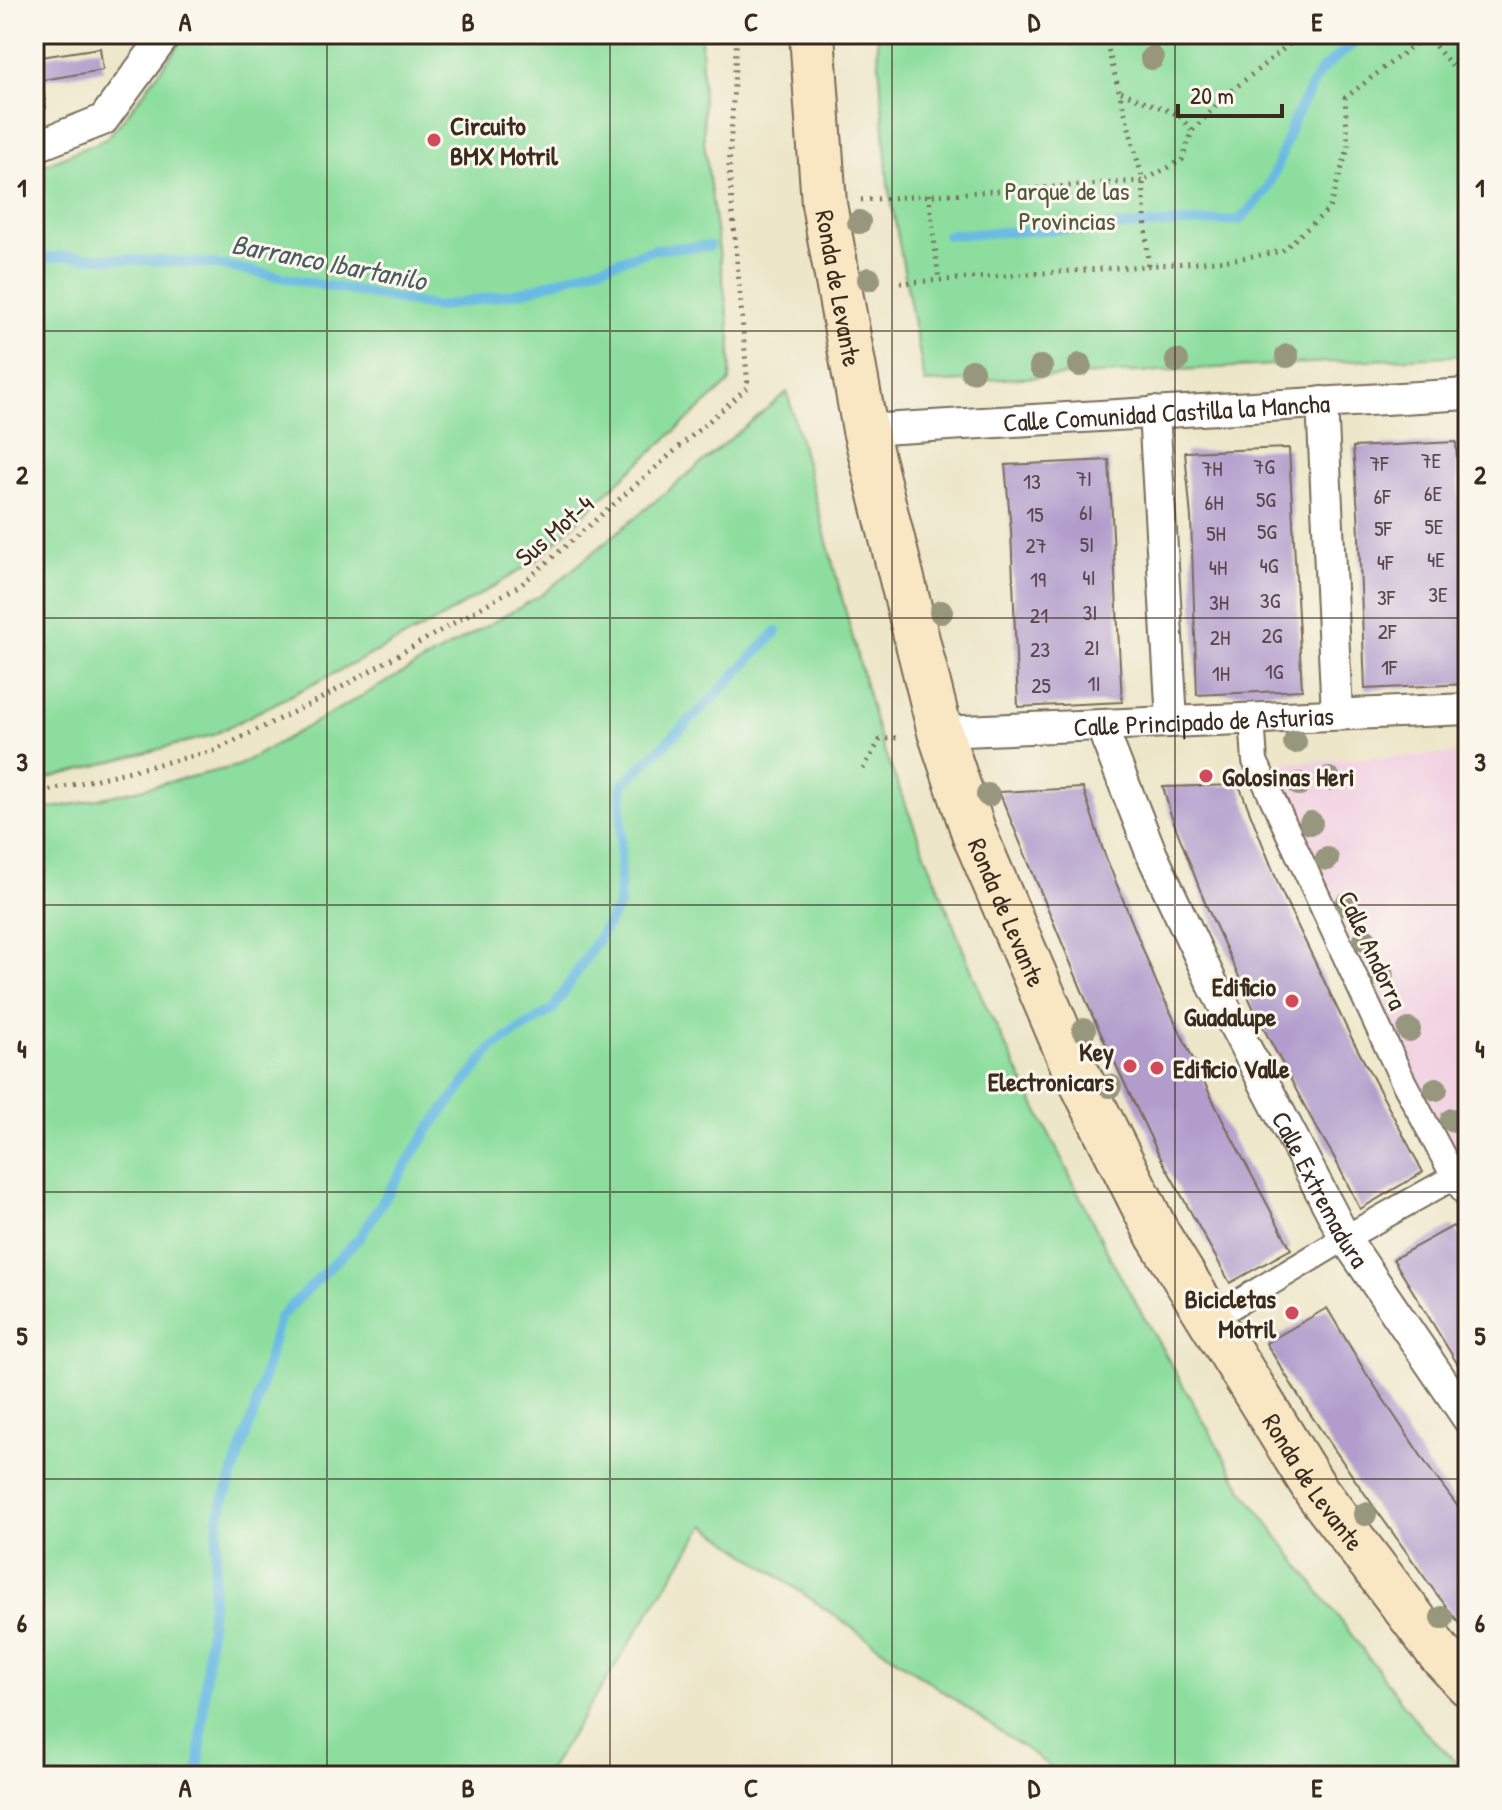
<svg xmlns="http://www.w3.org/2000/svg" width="1502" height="1810" font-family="'Patrick Hand',sans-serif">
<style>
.built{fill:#f1d0e2}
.green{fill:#8dde9e;stroke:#64845e;stroke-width:2}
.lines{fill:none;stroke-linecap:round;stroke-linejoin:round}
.stream{stroke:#67bae3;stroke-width:10}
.building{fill:#b19ccc}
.pedestrian-casing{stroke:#796c5a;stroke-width:28}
.minor-casing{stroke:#796c5a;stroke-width:34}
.secondary-casing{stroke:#796c5a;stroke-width:48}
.path{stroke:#796c5a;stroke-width:5;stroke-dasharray:2 6;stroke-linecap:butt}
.pedestrian{stroke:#fff;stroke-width:24}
.minor{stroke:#fff;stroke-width:30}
.secondary{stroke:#f9e7c3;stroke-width:44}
.tree{fill:#97977d}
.grid{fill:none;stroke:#3b2a1e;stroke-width:2;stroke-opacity:0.55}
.poi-dot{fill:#d1495b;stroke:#fbf7ec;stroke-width:3}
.labels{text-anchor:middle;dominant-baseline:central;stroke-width:6;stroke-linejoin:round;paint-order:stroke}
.number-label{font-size:22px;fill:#58464a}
.poi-label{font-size:26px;font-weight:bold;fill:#3b2a1e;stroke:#fbf7ec;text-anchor:start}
.park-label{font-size:26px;fill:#50573e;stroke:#fbf7ec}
.street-label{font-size:26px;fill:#3b2a1e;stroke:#fbf7ec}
.water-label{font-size:28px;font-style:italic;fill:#4a5c63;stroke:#fbf7ec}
.neatline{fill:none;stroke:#3b2a1e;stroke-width:3}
.grid-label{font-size:26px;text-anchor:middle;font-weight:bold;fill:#3b2a1e}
</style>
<rect width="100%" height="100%" fill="#fbf7ec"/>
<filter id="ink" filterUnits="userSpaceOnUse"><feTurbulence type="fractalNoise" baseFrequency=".0125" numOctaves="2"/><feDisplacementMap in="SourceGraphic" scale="16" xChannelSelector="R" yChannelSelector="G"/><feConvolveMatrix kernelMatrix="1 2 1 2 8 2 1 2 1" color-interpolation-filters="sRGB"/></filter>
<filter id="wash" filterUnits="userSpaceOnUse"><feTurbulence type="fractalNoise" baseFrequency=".006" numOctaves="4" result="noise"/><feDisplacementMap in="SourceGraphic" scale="32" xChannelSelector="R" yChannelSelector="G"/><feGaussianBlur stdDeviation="1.8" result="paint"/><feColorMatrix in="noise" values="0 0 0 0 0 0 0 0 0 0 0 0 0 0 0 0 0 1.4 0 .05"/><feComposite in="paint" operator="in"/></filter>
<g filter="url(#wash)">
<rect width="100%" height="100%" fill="#ede6c9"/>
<path class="built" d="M1468 753V1176L1433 1125 1269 764Z"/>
<g class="green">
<path d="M187 34H701L704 141 731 339 730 382 618 482 536 561 429 625 213 735 34 782V169L106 139 127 115Z"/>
<path d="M877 34H1468V355L925 383 888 184Z"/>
<path d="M787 392 880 740 984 1002 1113 1263 1243 1490 1423 1730 1468 1773V1776H1064L705 1525 545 1776H34V811L81 803 237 766 543 594Z"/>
</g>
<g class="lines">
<g class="stream">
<path d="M948 235 1240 220 1266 191 1278 165 1293 121 1320 71 1365 34"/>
<path d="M34 259 65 256 213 264 437 307 526 291 655 249 710 246"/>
<path d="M198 1776 219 1514 254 1413 279 1318 360 1237 429 1129 493 1047 553 1009 619 906 622 785 709 702 776 632"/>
</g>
</g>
<g id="blocks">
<g class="building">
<path d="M100 48 103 70 42 80 46 108 34 110V58Z"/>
<path d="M1456 442 1468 654V684L1365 689 1358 512 1353 447Z"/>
<path d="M1289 448 1302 690 1197 695 1191 518 1185 452Z"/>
<path d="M1109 460 1122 702 1018 707 1011 530 1005 465Z"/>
<path d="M1239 785 1282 893 1350 1035 1423 1172 1360 1209 1334 1157 1311 1118 1257 1016 1206 905 1171 815 1163 787Z"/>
<path d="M1083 788 1103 850 1157 984 1222 1119 1291 1249 1230 1283 1158 1153 1093 1017 999 792Z"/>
<path d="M1453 1226 1468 1250V1381L1393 1259Z"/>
<path d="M1327 1308 1366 1373 1429 1468 1468 1520V1634L1435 1592 1360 1487 1306 1408 1266 1343Z"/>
</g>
</g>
</g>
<g filter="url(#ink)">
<use href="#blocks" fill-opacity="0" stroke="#796c5a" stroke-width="2"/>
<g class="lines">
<defs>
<g id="pedestrian">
<path d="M1252 718 1255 761 1402 1079 1454 1177 1468 1197"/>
<path d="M1209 1320 1345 1238 1454 1177"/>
</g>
<g id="minor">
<path d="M34 147 103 120 166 34"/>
<path d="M1322 402 1337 714"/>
<path d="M1154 412 1172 721"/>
<path id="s1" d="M865 430 1468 394"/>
<path id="s2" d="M1101 725 1152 855 1213 985 1345 1238 1468 1419"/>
<path id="s3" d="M940 732 1468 709"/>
</g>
<g id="secondary">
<path id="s4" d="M812 34 824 204 865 430 940 732 975 836 1072 1063 1158 1235 1317 1492 1440 1654 1468 1684"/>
</g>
</defs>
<use href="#pedestrian" class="pedestrian-casing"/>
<use href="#minor" class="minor-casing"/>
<use href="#secondary" class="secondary-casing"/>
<g class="path">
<path d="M1425 34 1468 85"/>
<path d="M1121 92 1179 115 1192 131"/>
<path d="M929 194 939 281"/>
<path d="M861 200 1143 181 1104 34"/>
<path d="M1148 265 1143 181 1182 160 1192 131 1224 97 1302 34"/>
<path d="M900 283 1230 260 1282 251 1329 209 1348 148 1345 98 1428 34"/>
<path d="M863 769 880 740 901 737"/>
<path d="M34 794 214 751 326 696 522 584 748 387 729 169 737 34"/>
</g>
<use href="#pedestrian" class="pedestrian"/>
<use href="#minor" class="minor"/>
<use href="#secondary" class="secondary"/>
</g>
<g class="tree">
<circle cx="1152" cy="58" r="12"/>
<circle cx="859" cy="222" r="12"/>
<circle cx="869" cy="279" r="12"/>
<circle cx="1287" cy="356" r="12"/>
<circle cx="1177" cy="361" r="12"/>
<circle cx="1080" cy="365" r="12"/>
<circle cx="1041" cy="367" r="12"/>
<circle cx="972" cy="371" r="12"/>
<circle cx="941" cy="612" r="12"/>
<circle cx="1295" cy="742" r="12"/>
<circle cx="1329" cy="779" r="12"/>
<circle cx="1299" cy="784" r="12"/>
<circle cx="988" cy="795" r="12"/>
<circle cx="1311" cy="823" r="12"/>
<circle cx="1327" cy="859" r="12"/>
<circle cx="1347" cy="904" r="12"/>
<circle cx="1365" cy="940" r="12"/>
<circle cx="1382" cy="975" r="12"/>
<circle cx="1084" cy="1030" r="12"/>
<circle cx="1409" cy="1030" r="12"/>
<circle cx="1110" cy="1086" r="12"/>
<circle cx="1436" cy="1089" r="12"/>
<circle cx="1452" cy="1120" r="12"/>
<circle cx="1365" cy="1514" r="12"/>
<circle cx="1442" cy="1618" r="12"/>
</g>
</g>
<path class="grid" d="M327 34V1776M610 34V1776M892 34V1776M1175 34V1776M34 331H1468M34 618H1468M34 905H1468M34 1192H1468M34 1479H1468"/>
<g class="poi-dot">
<circle cx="434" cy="140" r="8"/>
<circle cx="1206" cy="776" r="8"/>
<circle cx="1292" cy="1001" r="8"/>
<circle cx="1130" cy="1066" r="8"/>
<circle cx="1157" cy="1068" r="8"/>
<circle cx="1292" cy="1313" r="8"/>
</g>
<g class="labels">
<g class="number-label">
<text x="1431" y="460">7E</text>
<text x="1379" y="463">7F</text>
<text x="1264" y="466">7G</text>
<text x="1212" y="468">7H</text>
<text x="1084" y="478">7I</text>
<text x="1032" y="481">13</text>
<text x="1433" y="493">6E</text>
<text x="1382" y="496">6F</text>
<text x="1266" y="499">5G</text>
<text x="1214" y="502">6H</text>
<text x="1086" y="512">6I</text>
<text x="1035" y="514">15</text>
<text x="1434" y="526">5E</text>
<text x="1383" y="528">5F</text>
<text x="1267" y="531">5G</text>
<text x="1216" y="533">5H</text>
<text x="1087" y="544">5I</text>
<text x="1036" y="545">27</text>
<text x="1436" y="559">4E</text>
<text x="1385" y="562">4F</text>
<text x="1269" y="565">4G</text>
<text x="1218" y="567">4H</text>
<text x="1089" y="577">4I</text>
<text x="1038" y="579">19</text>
<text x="1438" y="594">3E</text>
<text x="1386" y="597">3F</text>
<text x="1270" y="600">3G</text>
<text x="1219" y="602">3H</text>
<text x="1090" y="612">3I</text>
<text x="1039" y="615">21</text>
<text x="1387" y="631">2F</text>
<text x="1272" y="635">2G</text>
<text x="1220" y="637">2H</text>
<text x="1092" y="647">2I</text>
<text x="1040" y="649">23</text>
<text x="1389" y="667">1F</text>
<text x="1274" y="671">1G</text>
<text x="1221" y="673">1H</text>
<text x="1094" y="683">1I</text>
<text x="1041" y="685">25</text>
</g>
<g class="poi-label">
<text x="450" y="125">Circuito<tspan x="450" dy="30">BMX Motril</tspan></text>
<text x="1222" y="776">Golosinas Heri</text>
<text x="1276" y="986" text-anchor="end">Edificio<tspan x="1276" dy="30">Guadalupe</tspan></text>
<text x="1114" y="1051" text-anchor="end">Key<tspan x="1114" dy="30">Electronicars</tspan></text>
<text x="1173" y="1068">Edificio Valle</text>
<text x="1276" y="1298" text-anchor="end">Bicicletas<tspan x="1276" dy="30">Motril</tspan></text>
</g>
<g class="park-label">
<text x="1067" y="190">Parque de las<tspan x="1067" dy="30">Provincias</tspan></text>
</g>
<g class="street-label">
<text stroke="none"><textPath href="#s4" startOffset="256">Ronda de Levante</textPath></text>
<text stroke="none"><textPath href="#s1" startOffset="302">Calle Comunidad Castilla la Mancha</textPath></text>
<text transform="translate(554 530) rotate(-41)">Sus Mot-4</text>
<text stroke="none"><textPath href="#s3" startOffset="264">Calle Principado de Asturias</textPath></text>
<text stroke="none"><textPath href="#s4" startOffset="904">Ronda de Levante</textPath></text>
<text transform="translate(1373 950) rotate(65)">Calle Andorra</text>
<text stroke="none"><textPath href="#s2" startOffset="514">Calle Extremadura</textPath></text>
<text stroke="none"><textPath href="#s4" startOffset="1552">Ronda de Levante</textPath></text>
</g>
<g class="water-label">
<text transform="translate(329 262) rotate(11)">Barranco Ibartanilo</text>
</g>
</g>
<rect width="1502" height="1810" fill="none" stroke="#fbf7ec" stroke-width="88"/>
<path d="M1178 104v12h104v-12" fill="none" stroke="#3b2a1e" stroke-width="4"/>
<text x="1190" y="104" font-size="24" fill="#3b2a1e" stroke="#fbf7ec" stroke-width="6" paint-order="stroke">20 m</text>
<rect x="44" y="44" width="1414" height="1722" class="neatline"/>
<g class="grid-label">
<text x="185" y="31">A</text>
<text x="468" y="31">B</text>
<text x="751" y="31">C</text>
<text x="1034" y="31">D</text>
<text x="1317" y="31">E</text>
<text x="22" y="197">1</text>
<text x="1480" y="197">1</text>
<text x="22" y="484">2</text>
<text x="1480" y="484">2</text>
<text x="22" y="771">3</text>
<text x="1480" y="771">3</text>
<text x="22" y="1058">4</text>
<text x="1480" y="1058">4</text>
<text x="22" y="1345">5</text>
<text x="1480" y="1345">5</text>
<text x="22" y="1632">6</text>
<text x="1480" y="1632">6</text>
<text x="185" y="1797">A</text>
<text x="468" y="1797">B</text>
<text x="751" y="1797">C</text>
<text x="1034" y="1797">D</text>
<text x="1317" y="1797">E</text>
</g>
</svg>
